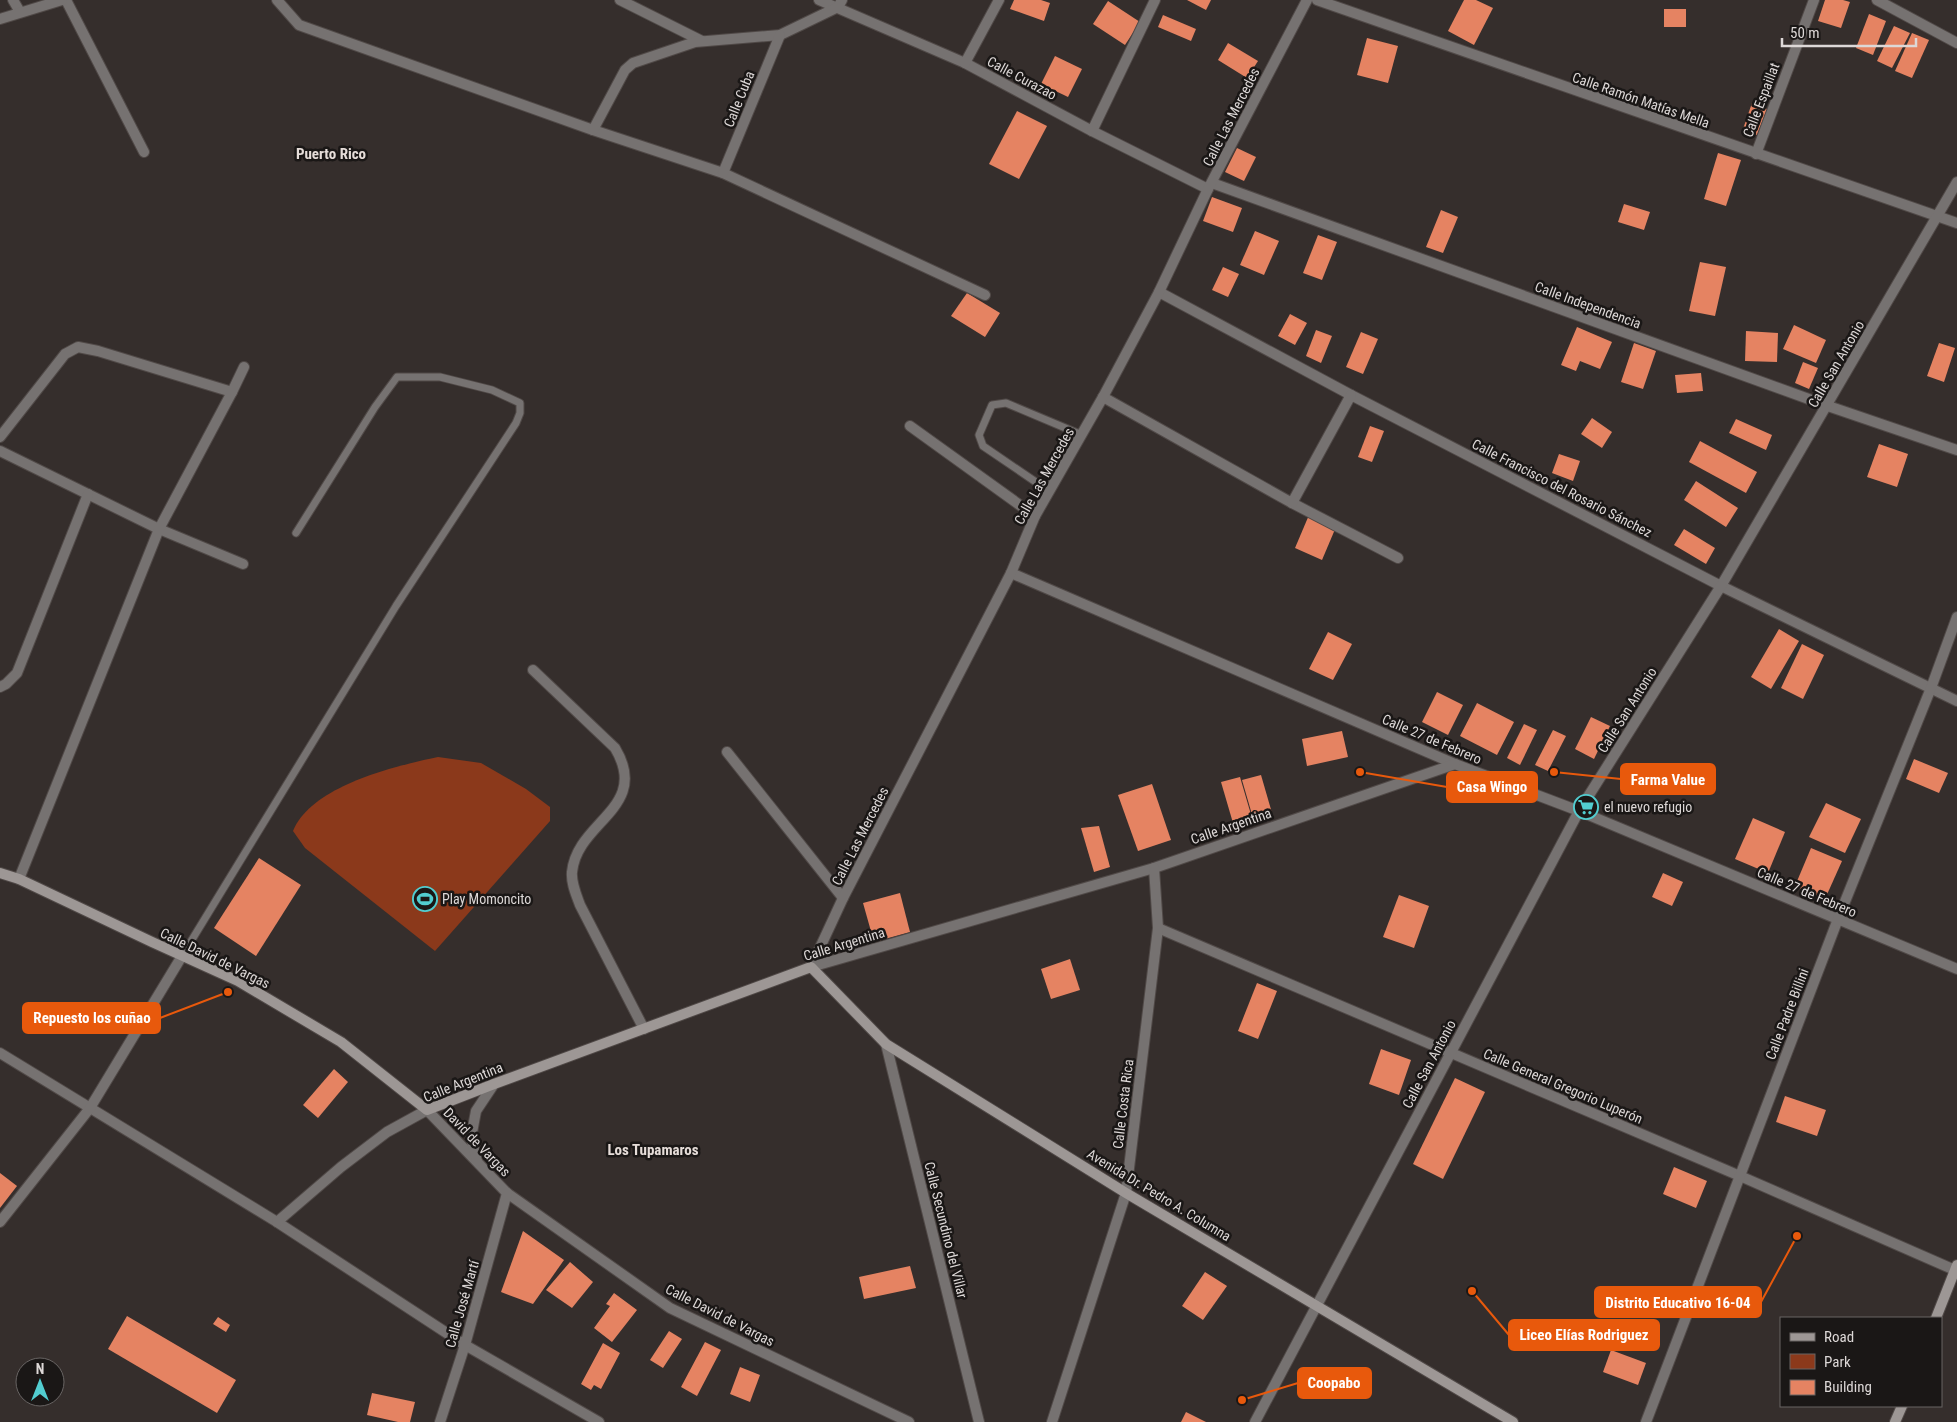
<svg xmlns="http://www.w3.org/2000/svg" width="1957" height="1422" font-family="'Roboto Condensed',sans-serif">
<style>
.green{fill:#8b391b}
.building{fill:#e58362}
.lines{fill:none;stroke-linecap:round;stroke-linejoin:round}
.service-casing{stroke:#504947;stroke-width:9}
.minor-casing{stroke:#504947;stroke-width:12}
.tertiary-casing{stroke:#504947;stroke-width:12}
.secondary-casing{stroke:#504947;stroke-width:12}
.service{stroke:#767271;stroke-width:7}
.minor{stroke:#767271;stroke-width:10}
.tertiary{stroke:#767271;stroke-width:10}
.secondary{stroke:#9d9795;stroke-width:10}
.labels{text-anchor:middle;dominant-baseline:central;stroke-width:5;stroke-linejoin:round;paint-order:stroke}
.street-label{font-size:14px;fill:#ddd8d7;stroke:#1a1716}
.poi-label{font-size:14px;fill:#ddd8d7;stroke:#1a1716;text-anchor:start}
.neighbourhood-label{font-size:15px;font-weight:bold;fill:#e6ddd9;stroke:#1a1716}
.leader{fill:none;stroke:#e8590c;stroke-width:2}
.callout-dot{fill:#e8590c;stroke:#1a1716;stroke-width:2}
.callout{fill:#e8590c;stroke:#e8590c;stroke-width:2}
.callout-label{font-size:15px;text-anchor:middle;font-weight:bold;fill:#fff}
</style>
<rect width="100%" height="100%" fill="#352e2c"/>
<path class="green" d="M438 757 481 763 526 789 550 807V821L435 951 305 848 293 831C311 786 395 766 438 757Z"/>
<g class="building">
<path d="M1014 0H1041L1050 3 1044 21 1010 9Z"/>
<path d="M1187 0H1211L1206 10Z"/>
<path d="M1464 0H1476L1493 8 1474 45 1448 31Z"/>
<path d="M1825 0H1843L1850 2 1841 28 1818 21Z"/>
<path d="M1108 1 1140 22 1125 45 1093 24Z"/>
<rect x="1664" y="9" width="22" height="18"/>
<path d="M1869 14 1886 21 1873 55 1856 48Z"/>
<path d="M1163 15 1196 29 1191 41 1158 27Z"/>
<path d="M1894 26 1910 33 1892 68 1877 61Z"/>
<path d="M1912 33 1929 40 1912 78 1895 71Z"/>
<path d="M1367 38 1398 46 1388 83 1357 75Z"/>
<path d="M1228 43 1258 61 1247 78 1218 60Z"/>
<path d="M1055 56 1082 69 1068 97 1041 84Z"/>
<path d="M1752 103 1767 109 1757 135 1743 129Z"/>
<path d="M1017 111 1047 126 1019 179 989 164Z"/>
<path d="M1237 148 1256 157 1244 181 1225 172Z"/>
<path d="M1718 153 1741 160 1726 206 1704 199Z"/>
<path d="M1212 197 1242 208 1233 232 1203 221Z"/>
<path d="M1624 204 1650 212 1644 230 1618 222Z"/>
<path d="M1441 210 1458 217 1443 253 1426 247Z"/>
<path d="M1255 231 1279 241 1264 275 1240 265Z"/>
<path d="M1318 235 1337 242 1322 280 1303 273Z"/>
<path d="M1700 262 1726 267 1715 316 1689 311Z"/>
<path d="M1223 267 1239 274 1228 297 1212 290Z"/>
<path d="M967 293 1000 313 985 337 951 316Z"/>
<path d="M1290 314 1307 323 1295 345 1278 336Z"/>
<path d="M1794 325 1826 340 1816 363 1783 349Z"/>
<path d="M1577 327 1612 342 1600 369 1580 361 1576 371 1561 365Z"/>
<path d="M1316 330 1332 336 1321 363 1306 356Z"/>
<path d="M1746 331 1778 333 1777 362 1745 361Z"/>
<path d="M1361 332 1378 339 1363 374 1346 367Z"/>
<path d="M1634 343 1656 351 1643 389 1621 382Z"/>
<path d="M1939 343 1955 348 1944 382 1927 376Z"/>
<path d="M1803 362 1818 368 1809 389 1795 383Z"/>
<path d="M1701 373 1703 391 1677 393 1675 375Z"/>
<path d="M1592 418 1612 432 1602 448 1581 434Z"/>
<path d="M1736 419 1772 435 1766 450 1729 433Z"/>
<path d="M1370 426 1384 431 1372 462 1358 457Z"/>
<path d="M1700 441 1757 472 1746 493 1689 462Z"/>
<path d="M1879 444 1908 454 1897 487 1867 477Z"/>
<path d="M1559 454 1580 461 1573 481 1552 473Z"/>
<path d="M1696 481 1738 508 1726 527 1684 500Z"/>
<path d="M1309 515 1336 527 1322 560 1295 548Z"/>
<path d="M1684 529 1715 548 1706 564 1674 545Z"/>
<path d="M1779 629 1799 641 1771 689 1751 677Z"/>
<path d="M1328 632 1352 644 1333 680 1309 669Z"/>
<path d="M1802 644 1824 655 1803 699 1781 688Z"/>
<path d="M1437 692 1463 705 1448 735 1422 722Z"/>
<path d="M1477 703 1514 722 1497 755 1460 736Z"/>
<path d="M1591 717 1610 726 1594 759 1575 749Z"/>
<path d="M1524 724 1537 730 1520 765 1507 758Z"/>
<path d="M1553 730 1566 736 1548 771 1535 765Z"/>
<path d="M1342 731 1348 757 1307 766 1302 739Z"/>
<path d="M1914 759 1948 773 1939 793 1906 779Z"/>
<path d="M1261 775 1272 813 1253 818 1242 780Z"/>
<path d="M1240 777 1252 818 1233 823 1221 782Z"/>
<path d="M1152 784 1171 840 1138 851 1118 795Z"/>
<path d="M1826 803 1861 819 1845 853 1809 837Z"/>
<path d="M1753 818 1785 832 1768 873 1735 859Z"/>
<path d="M1099 826 1110 867 1094 872 1081 828Z"/>
<path d="M1811 848 1842 861 1825 899 1795 886Z"/>
<path d="M259 858 301 885 256 956 214 928Z"/>
<path d="M1663 873 1683 882 1672 906 1652 897Z"/>
<path d="M900 893 910 932 874 942 863 903Z"/>
<path d="M1399 895 1429 906 1414 948 1383 937Z"/>
<path d="M1070 959 1080 990 1051 999 1041 969Z"/>
<path d="M1257 983 1277 991 1258 1039 1238 1031Z"/>
<path d="M1381 1049 1411 1060 1399 1095 1369 1084Z"/>
<path d="M334 1069 348 1082 318 1118 303 1105Z"/>
<path d="M1455 1078 1485 1092 1443 1179 1413 1164Z"/>
<path d="M1785 1096 1826 1110 1817 1136 1776 1122Z"/>
<path d="M1674 1167 1707 1181 1696 1208 1663 1194Z"/>
<path d="M0 1173 17 1186 0 1208Z"/>
<path d="M523 1231 564 1260 533 1304 501 1292Z"/>
<path d="M570 1262 593 1282 572 1308 546 1290Z"/>
<path d="M910 1266 916 1288 864 1299 859 1277Z"/>
<path d="M1205 1272 1227 1286 1203 1320 1182 1306Z"/>
<path d="M614 1293 637 1310 612 1342 594 1328 610 1306 606 1304Z"/>
<path d="M127 1316 236 1380 217 1413 108 1349Z"/>
<path d="M218 1317 230 1325 226 1332 213 1324Z"/>
<path d="M669 1331 682 1339 663 1368 650 1360Z"/>
<path d="M705 1342 721 1350 697 1396 681 1387Z"/>
<path d="M603 1343 620 1353 601 1389 594 1385 591 1390 581 1384Z"/>
<path d="M1611 1350 1646 1363 1638 1385 1603 1372Z"/>
<path d="M740 1367 760 1375 750 1402 730 1394Z"/>
<path d="M372 1393 415 1402 410 1422H398L367 1415Z"/>
<path d="M1186 1412 1206 1422H1181Z"/>
</g>
<g class="lines">
<defs>
<g id="service">
<path d="M1049 491 983 446 979 435 992 405 1006 403 1082 435"/>
<path d="M182 956 396 606 516 423 520 413V403L492 390 440 377H397L375 407 296 533"/>
</g>
<g id="minor">
<path d="M13 0 20 12"/>
<path d="M66 0 144 152"/>
<path d="M277 0 299 25 593 130 723 173 985 295"/>
<path d="M620 0 702 41"/>
<path d="M819 0 965 63 1092 131 1208 189"/>
<path d="M1317 0 1957 223"/>
<path d="M1877 0 1957 43"/>
<path d="M0 19 62 0"/>
<path d="M965 63 999 0"/>
<path d="M593 130 625 70 633 63 695 42 780 35 838 7 842 0"/>
<path d="M1092 131 1155 0"/>
<path d="M1756 154 1814 0"/>
<path d="M723 173 780 35"/>
<path d="M1212 183 1828 406 1957 450"/>
<path d="M1159 292 1351 395 1721 586 1957 701"/>
<path d="M1103 397 1292 503 1398 558"/>
<path d="M910 426 1035 516"/>
<path d="M0 437 65 354 78 347 98 351 232 392"/>
<path d="M0 451 159 529 243 564"/>
<path d="M1292 503 1351 395"/>
<path d="M1011 573 1455 764 1579 811 1957 969"/>
<path d="M533 670 615 748C651 808 577 821 572 872 571 883 576 894 580 905L644 1029"/>
<path d="M0 687 6 684 17 673 88 494"/>
<path d="M727 752 843 898"/>
<path d="M19 879 159 529 232 392 244 367"/>
<path d="M1158 928 1740 1176 1957 1271"/>
<path d="M811 967 843 898 1011 573 1035 516 1103 397 1159 292 1208 189 1307 0"/>
<path d="M811 967 1154 868 1455 764"/>
<path d="M886 1044 979 1422"/>
<path d="M0 1053 277 1222 465 1345 599 1422"/>
<path d="M507 1193 670 1308 909 1422"/>
<path d="M0 1222 90 1108 182 956"/>
<path d="M277 1222 341 1167 387 1132 427 1110"/>
<path d="M1052 1422 1126 1193 1158 928 1154 868"/>
<path d="M1255 1422 1579 811 1721 586 1957 182"/>
<path d="M1646 1422 1838 919 1931 688 1957 617"/>
</g>
<g id="tertiary">
<path d="M427 1110 507 1193 465 1345 440 1422"/>
<path d="M477 1161 471 1138 476 1111 494 1084"/>
</g>
<g id="secondary">
<path d="M0 873 19 879 152 942 238 981 341 1042 427 1110 494 1084 811 967 886 1044 1126 1193 1513 1422"/>
<path d="M1936 1318 1957 1265"/>
<path d="M1895 1422 1902 1406"/>
</g>
</defs>
<use href="#service" class="service-casing"/>
<use href="#minor" class="minor-casing"/>
<use href="#tertiary" class="tertiary-casing"/>
<use href="#secondary" class="secondary-casing"/>
<use href="#service" class="service"/>
<use href="#minor" class="minor"/>
<use href="#tertiary" class="tertiary"/>
<use href="#secondary" class="secondary"/>
</g>
<defs>
<symbol id="supermarket-ring" viewBox="-11 -11 22 22"><circle r="9.5" fill="#1a1716" stroke="#52cdd0" stroke-width="1.5"/><path d="M-6-5.5h2.5l.6 2H6L4.5 2H-2.5L-4.4-4H-6ZM-1.5 3.2a1.3 1.3 0 1 0 .1 0ZM3 3.2a1.3 1.3 0 1 0 .1 0Z" fill="#52cdd0"/></symbol>
<symbol id="stadium-ring" viewBox="-11 -11 22 22"><circle r="9.5" fill="#1a1716" stroke="#52cdd0" stroke-width="1.5"/><path d="M0-5a6.5 5 0 1 0 0 10a6.5 5 0 1 0 0-10ZM-3.5-1.8h7v3.6h-7Z" fill="#52cdd0"/></symbol>
</defs>
<g fill-rule="evenodd">
<use href="#supermarket-ring" x="1572" y="793" width="28" height="28"/>
<use href="#stadium-ring" x="411" y="885" width="28" height="28"/>
</g>
<g class="labels">
<g class="street-label">
<text transform="translate(1022 78) rotate(28)">Calle Curazao</text>
<text transform="translate(739 99) rotate(-68)">Calle Cuba</text>
<text transform="translate(1641 100) rotate(19)">Calle Ramón Matías Mella</text>
<text transform="translate(1761 100) rotate(-69)">Calle Espaillat</text>
<text transform="translate(1231 117) rotate(-63)">Calle Las Mercedes</text>
<text transform="translate(1588 305) rotate(20)">Calle Independencia</text>
<text transform="translate(1836 364) rotate(-60)">Calle San Antonio</text>
<text transform="translate(1044 476) rotate(-61)">Calle Las Mercedes</text>
<text transform="translate(1562 488) rotate(27)">Calle Francisco del Rosario Sánchez</text>
<text transform="translate(1627 710) rotate(-58)">Calle San Antonio</text>
<text transform="translate(1432 739) rotate(23)">Calle 27 de Febrero</text>
<text transform="translate(1231 826) rotate(-19)">Calle Argentina</text>
<text transform="translate(860 836) rotate(-63)">Calle Las Mercedes</text>
<text transform="translate(1807 892) rotate(23)">Calle 27 de Febrero</text>
<text transform="translate(844 944) rotate(-17)">Calle Argentina</text>
<text transform="translate(215 958) rotate(26)">Calle David de Vargas</text>
<text transform="translate(1787 1014) rotate(-69)">Calle Padre Billini</text>
<text transform="translate(1429 1064) rotate(-62)">Calle San Antonio</text>
<text transform="translate(463 1082) rotate(-22)">Calle Argentina</text>
<text transform="translate(1563 1086) rotate(23)">Calle General Gregorio Luperón</text>
<text transform="translate(1123 1104) rotate(-83)">Calle Costa Rica</text>
<text transform="translate(477 1142) rotate(46)">David de Vargas</text>
<text transform="translate(1159 1195) rotate(31)">Avenida Dr. Pedro A. Columna</text>
<text transform="translate(946 1230) rotate(76)">Calle Secundino del Villar</text>
<text transform="translate(462 1304) rotate(-74)">Calle José Martí</text>
<text transform="translate(720 1315) rotate(27)">Calle David de Vargas</text>
</g>
<g class="poi-label">
<text x="1604" y="807">el nuevo refugio</text>
<text x="442" y="899">Play Momoncito</text>
</g>
<g class="neighbourhood-label">
<text x="331" y="154">Puerto Rico</text>
<text x="653" y="1150">Los Tupamaros</text>
</g>
</g>
<path class="leader" d="M1554 772L1621 779M1360 772L1447 787M228 992L160 1018M1797 1236L1761 1302M1472 1291L1509 1335M1242 1400L1298 1383"/>
<g class="callout-dot">
<circle cx="1554" cy="772" r="5"/>
<circle cx="1360" cy="772" r="5"/>
<circle cx="228" cy="992" r="5"/>
<circle cx="1797" cy="1236" r="5"/>
<circle cx="1472" cy="1291" r="5"/>
<circle cx="1242" cy="1400" r="5"/>
</g>
<g class="callout">
<rect x="1621" y="764" width="94" height="30" rx="5"/>
<rect x="1447" y="772" width="90" height="30" rx="5"/>
<rect x="23" y="1003" width="137" height="30" rx="5"/>
<rect x="1595" y="1287" width="166" height="30" rx="5"/>
<rect x="1509" y="1320" width="150" height="30" rx="5"/>
<rect x="1298" y="1368" width="73" height="30" rx="5"/>
</g>
<g class="callout-label">
<text x="1668" y="785">Farma Value</text>
<text x="1492" y="792">Casa Wingo</text>
<text x="92" y="1023">Repuesto los cuñao</text>
<text x="1678" y="1308">Distrito Educativo 16-04</text>
<text x="1584" y="1340">Liceo Elías Rodriguez</text>
<text x="1334" y="1388">Coopabo</text>
</g>
<rect x="1780" y="1317" width="162" height="90" fill="#1a1716" stroke="#686463"/>
<rect x="1790" y="1333" width="25" height="8" fill="#9d9795" stroke="#686463"/>
<text x="1824" y="1342" font-size="15" fill="#ddd8d7">Road</text>
<rect x="1790" y="1354" width="25" height="15" fill="#8b391b" stroke="#686463"/>
<text x="1824" y="1367" font-size="15" fill="#ddd8d7">Park</text>
<rect x="1790" y="1380" width="25" height="15" fill="#e58362" stroke="#686463"/>
<text x="1824" y="1392" font-size="15" fill="#ddd8d7">Building</text>
<g transform="translate(40 1382)"><circle r="24" fill="#1a1716" stroke="#686463"/>
<path d="M0-4L9 19L0 12L-9 19Z" fill="#52cdd0"/>
<text y="-8" font-size="14" font-weight="bold" text-anchor="middle" fill="#ddd8d7">N</text>
</g>
<path d="M1782 38v8h134v-8" fill="none" stroke="#ddd8d7" stroke-width="2.5"/>
<text x="1790" y="38" font-size="15" fill="#ddd8d7" stroke="#1a1716" stroke-width="4" paint-order="stroke">50 m</text>
</svg>
